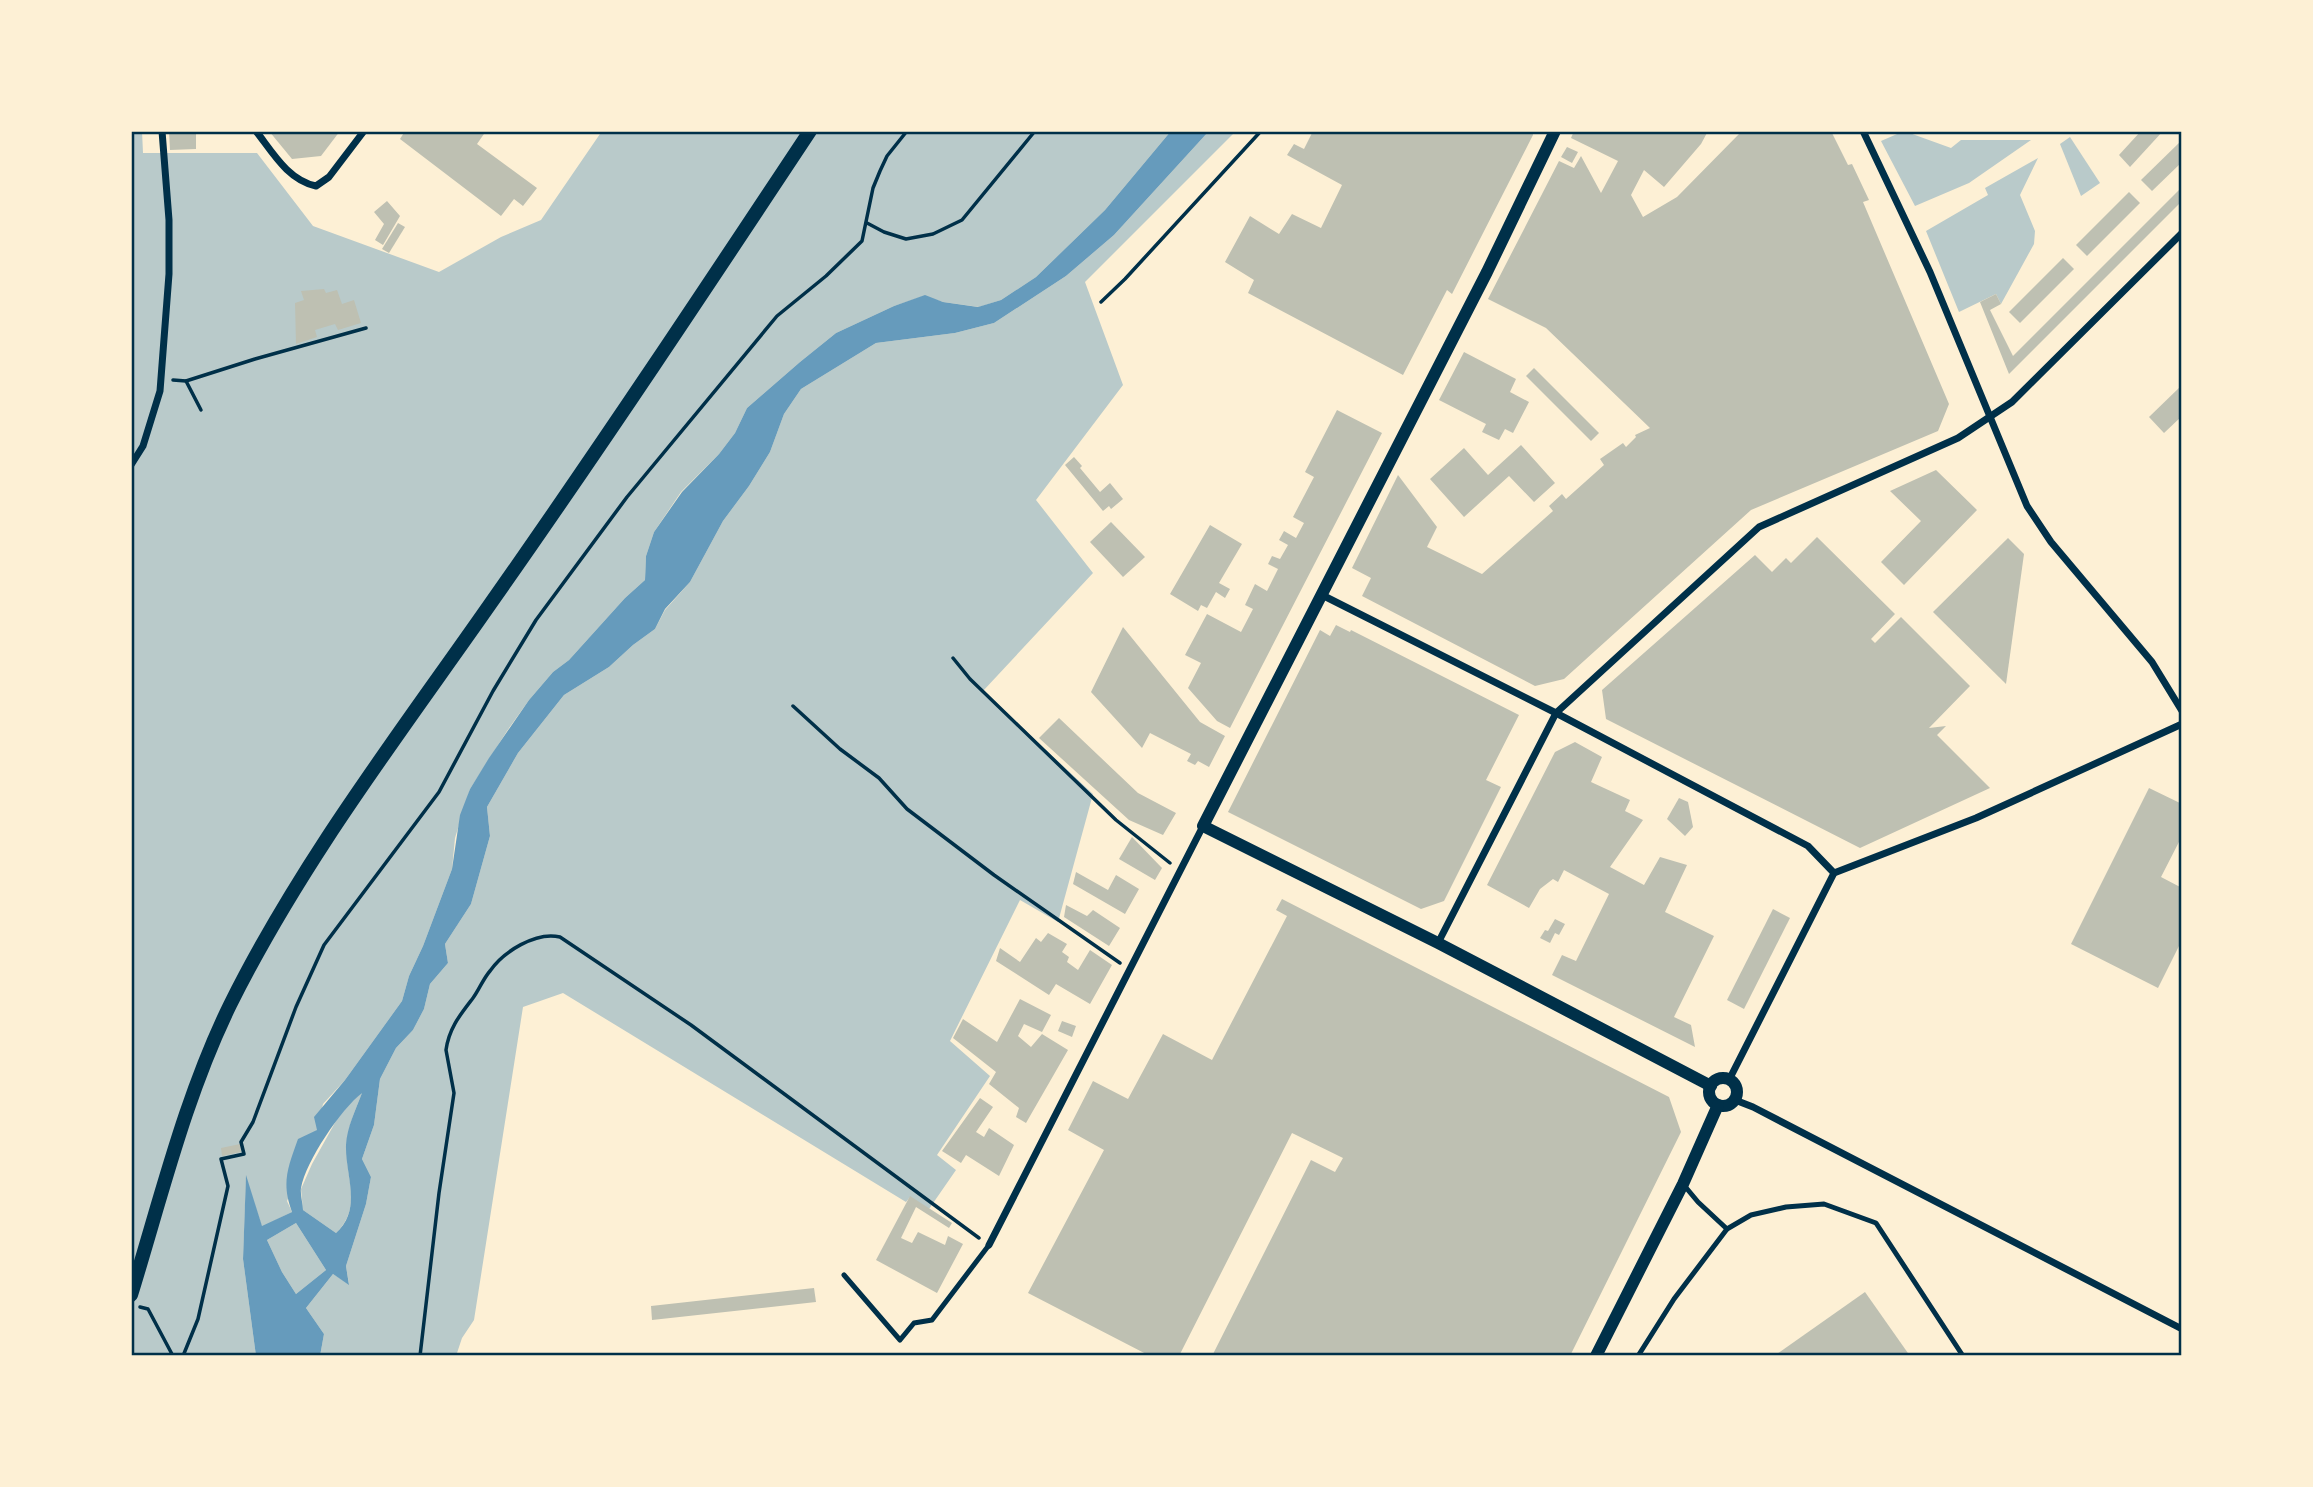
<svg xmlns="http://www.w3.org/2000/svg" width="2313" height="1487" font-family="Roboto,sans-serif">
<style>
.green{fill:#b9caca}
.water{fill:#669bbc;fill-rule:evenodd}
.building{fill:#bec0b2}
.lines{fill:none;stroke-linecap:round;stroke-linejoin:round}
.path{stroke:#003049;stroke-width:3.5}
.service{stroke:#003049;stroke-width:5}
.minor{stroke:#003049;stroke-width:7}
.tertiary{stroke:#003049;stroke-width:12}
.secondary{stroke:#003049;stroke-width:14}
.neatline{fill:none;stroke:#003049;stroke-width:2.5}
</style>
<rect width="100%" height="100%" fill="#fdf0d5"/>
<g class="green">
<path d="M131 131H142L143 153H257L313 226 439 272 501 237 541 220 602 131H1171L1105 210 1036 277 1001 300 979 307 943 302 924 296 894 306 836 333 800 362 747 408 735 433 719 454 681 492 654 532 646 556 645 580 625 598 569 660 553 672 529 700 507 731 470 789 455 838 452 869 423 946 409 976 402 1001 345 1080 323 1104 317 1130 287 1201 292 1212 262 1227 246 1178 243 1259 256 1356H131V496L134 489 131 486Z"/>
<path d="M1209 131H1236L1085 282 1123 385 1036 500 1093 573 983 691 1093 794 1058 922 1020 900 950 1041 990 1076 937 1155 956 1170 929 1209 910 1197 906 1202 563 993 523 1007 474 1320 462 1338 456 1356H320L324 1334 306 1308 333 1274 349 1284 346 1266 366 1204 371 1177 362 1159 374 1125 380 1079 396 1048 413 1030 424 1009 430 984 448 963 445 944 471 904 490 836 487 807 518 753 564 695 609 667 633 645 655 629 665 610 690 582 723 521 749 486 770 452 784 414 801 389 876 343 955 333 994 323 1066 276 1114 235Z"/>
<path d="M1904 131 1951 148 1961 140H2031L1969 183 1915 206 1881 141Z"/>
<path d="M2070 137 2100 183 2081 196 2060 144Z"/>
<path d="M2038 158 2020 195 2035 231 2034 244 2001 304 1996 294 1959 312 1926 231 1988 195 1985 188Z"/>
<path d="M363 1091C356 1108 348 1125 347 1144 344 1176 364 1206 336 1233L303 1210 301 1189 312 1164 341 1112Z"/>
<path d="M296 1223 326 1270 296 1294 282 1272 267 1240Z"/>
</g>
<path class="water" d="M1171 131H1209L1114 235 1066 276 994 323 955 333 876 343 801 389 784 414 770 452 749 486 723 521 690 582 665 609 655 629 633 645 609 667 564 695 518 753 487 807 490 836 471 904 445 944 448 963 430 984 424 1009 413 1030 396 1048 380 1079 374 1125 362 1159 371 1177 366 1204 346 1266 349 1285 333 1274 306 1308 324 1334 320 1356H256L243 1259 246 1175 262 1226 292 1212C281 1183 288 1167 298 1139L317 1130 314 1117 345 1080 402 1001 409 976 423 946 452 869 460 815 470 789 489 758 529 700 553 672 569 660 625 598 645 580 646 556 654 532 682 492 719 454 735 433 747 408 800 362 836 333 894 306 925 295 943 302 978 307 1001 300 1036 277 1105 210ZM362 1093C356 1109 347 1127 346 1145 345 1175 363 1209 336 1233L303 1210C303 1204 300 1195 301 1188 306 1161 341 1109 362 1093ZM296 1223 326 1270 296 1294 282 1272 267 1240Z"/>
<g class="building">
<path d="M169 131H196V149L170 150Z"/>
<path d="M269 131H340L321 156 292 159Z"/>
<path d="M405 131H486L477 144 537 188 523 206 514 199 501 216 400 139Z"/>
<path d="M1313 131H1532L1533 135 1452 294 1447 290 1403 375 1248 293 1254 280 1225 262 1250 216 1279 234 1292 214 1321 228 1342 185 1287 155 1294 144 1304 149Z"/>
<path d="M1574 131H1708L1701 144 1664 187 1644 170 1631 195 1643 217 1677 197 1740 133 1739 131H1831L1848 165 1852 164 1869 200 1863 202 1949 404 1938 431 1751 510 1564 679 1535 686 1362 596 1371 578 1352 568 1398 475 1437 527 1427 547 1482 574 1553 511 1549 506 1562 494 1566 499 1604 465 1600 459 1623 443 1626 447 1636 437 1635 435 1650 428 1546 328 1488 299 1559 161 1574 168 1581 156 1601 193 1618 161 1571 138Z"/>
<path d="M2141 131H2163L2130 167 2119 155Z"/>
<path d="M2182 140V162L2152 191 2141 180Z"/>
<path d="M1567 147 1578 152 1572 163 1561 157Z"/>
<path d="M2182 187V201L2009 374 1980 302 1996 294 2001 304 1990 310 2013 356Z"/>
<path d="M2129 192 2140 203 2087 256 2076 245Z"/>
<path d="M387 201 400 216 383 245 375 240 384 224 374 212Z"/>
<path d="M398 223 405 227 389 253 382 249Z"/>
<path d="M2063 258 2074 269 2020 323 2009 312Z"/>
<path d="M324 289 326 293 337 290 342 304 354 300 361 323 338 330 335 324 315 330 317 337 296 344 295 303 304 300 301 291Z"/>
<path d="M1464 352 1516 379 1510 392 1529 402 1513 433 1505 429 1499 440 1482 432 1486 424 1439 400Z"/>
<path d="M1534 368 1599 433 1591 441 1526 376Z"/>
<path d="M2182 385V416L2164 433 2149 417Z"/>
<path d="M1337 410 1382 433 1230 728 1217 721 1188 688 1201 663 1185 655 1207 614 1241 632 1253 609 1245 605 1255 584 1267 591 1278 569 1268 564 1272 556 1280 559 1288 545 1279 540 1284 531 1296 538 1304 523 1293 517 1314 477 1305 472Z"/>
<path d="M1521 445 1555 483 1534 502 1509 476 1464 517 1430 479 1464 448 1488 475Z"/>
<path d="M1074 457 1082 466 1080 468 1100 492 1110 483 1123 499 1111 509 1109 506 1103 511 1065 465Z"/>
<path d="M1936 470 1977 510 1904 585 1881 562 1921 521 1890 491Z"/>
<path d="M1111 522 1145 557 1123 577 1090 542Z"/>
<path d="M1210 525 1242 544 1219 583 1230 589 1225 598 1216 592 1207 608 1201 605 1198 611 1170 594Z"/>
<path d="M1817 537 1895 614 1871 639 1875 643 1901 617 1970 686 1929 728 1946 726 1937 735 1990 788 1860 848 1606 719 1602 690 1755 555 1772 572 1786 558 1791 563Z"/>
<path d="M2008 538 2024 554 2006 684 1933 612Z"/>
<path d="M1336 625 1350 632 1351 630 1519 715 1486 780 1501 787 1444 901 1421 909 1228 812 1320 630 1330 636Z"/>
<path d="M1123 627 1200 722 1225 736 1209 767 1198 761 1195 765 1187 761 1191 754 1150 733 1142 748 1091 692Z"/>
<path d="M1059 718 1138 793 1176 813 1163 835 1129 820 1039 738Z"/>
<path d="M1575 742 1602 757 1591 782 1630 800 1625 811 1643 820 1610 867 1644 885 1660 857 1687 865 1665 912 1714 936 1674 1017 1691 1025 1695 1047 1552 975 1562 955 1576 961 1609 894 1564 870 1558 882 1553 879 1540 889 1529 908 1487 885 1555 752Z"/>
<path d="M2149 788 2182 804V836L2161 877 2182 888V940L2158 988 2071 944Z"/>
<path d="M1679 798 1688 802 1693 827 1685 836 1667 819Z"/>
<path d="M1132 837 1162 868 1155 880 1119 859Z"/>
<path d="M1076 872 1108 890 1116 875 1139 889 1125 914 1073 884Z"/>
<path d="M1282 899 1669 1097 1681 1132 1570 1356H1212L1311 1160 1335 1172 1343 1158 1292 1133 1179 1356H1150L1028 1293 1104 1150 1068 1130 1093 1081 1128 1099 1163 1034 1212 1060 1287 916 1276 910Z"/>
<path d="M1066 905 1087 916 1093 910 1120 928 1109 946 1064 917Z"/>
<path d="M1773 909 1790 918 1744 1009 1727 1000Z"/>
<path d="M1555 919 1565 924 1559 935 1555 933 1550 943 1540 938 1545 930 1548 931Z"/>
<path d="M1048 933 1067 944 1062 952 1069 957 1067 962 1078 970 1090 950 1112 965 1090 1004 1056 984 1049 995 996 961 1000 948 1020 962 1036 938 1041 942Z"/>
<path d="M1020 999 1051 1015 1042 1032 1024 1024 1018 1036 1031 1047 1042 1034 1068 1050 1026 1123 1016 1117 1019 1108 989 1084 996 1072 953 1038 963 1019 997 1042Z"/>
<path d="M1062 1021 1076 1026 1072 1037 1058 1031Z"/>
<path d="M980 1098 993 1107 976 1132 984 1137 989 1128 1014 1145 999 1176 966 1155 961 1163 942 1151Z"/>
<path d="M240 1144 241 1152 222 1156 221 1148Z"/>
<path d="M910 1196 952 1223 949 1228 916 1207 901 1238 912 1243 918 1232 945 1245 948 1236 963 1244 937 1293 876 1260Z"/>
<path d="M814 1288 816 1302 652 1320 651 1306Z"/>
<path d="M1865 1292 1910 1356H1774Z"/>
</g>
<g class="lines">
<g class="path">
<path d="M867 223 884 232 906 239 933 234 962 220 1035 131"/>
<path d="M1101 302 1125 279 1261 131"/>
<path d="M173 380 186 381 255 359 366 328"/>
<path d="M186 381 201 410"/>
<path d="M953 658 970 679 1116 820 1170 863"/>
<path d="M793 706 840 749 879 778 907 809 994 875 1120 963"/>
<path d="M140 1307 148 1309 173 1356"/>
<path d="M183 1356 198 1319 228 1186 221 1159 244 1154 241 1142 253 1122 296 1007 324 945 439 792 493 691 536 620 627 497 777 316 826 276 862 241 873 188 880 171 887 156 907 131"/>
<path d="M420 1356 439 1193 454 1093 446 1050C449 1028 460 1015 473 998 479 990 483 979 490 971 503 952 536 931 560 937L691 1025 979 1238"/>
</g>
<g class="service">
<path d="M1683 1184 1698 1202 1727 1229"/>
<path d="M844 1275 900 1340 914 1323 932 1320 989 1245"/>
<path d="M1638 1356 1674 1299 1727 1229 1751 1215 1786 1207 1824 1204 1876 1223 1963 1356"/>
</g>
<g class="minor">
<path d="M256 131C273 153 288 180 316 186L329 177 364 131"/>
<path d="M1863 131 1930 272 2027 506 2051 542 2152 662 2182 711"/>
<path d="M131 465 143 446 160 391 169 274V220L162 131"/>
<path d="M1322 595 1556 713 1808 846 1834 873"/>
<path d="M1438 943 1556 713 1759 527 1958 438 2012 402 2182 233"/>
<path d="M1729 1080 1834 873 1976 818 2182 724"/>
<path d="M1735 1100 1753 1107 2182 1329"/>
<path d="M989 1245 1203 826"/>
</g>
<g class="tertiary">
<path d="M1555 131 1487 272 1203 826 1438 943 1711 1086"/>
<circle cx="1723" cy="1092" r="14"/>
<path d="M1596 1356 1683 1184 1718 1105"/>
</g>
<path class="secondary" d="M131 1295C161 1198 185 1097 230 1005 302 860 401 732 493 600 602 445 706 288 810 131"/>
</g>
<rect width="2313" height="1487" fill="none" stroke="#fdf0d5" stroke-width="266"/>
<rect x="133" y="133" width="2047" height="1221" class="neatline"/>
</svg>
